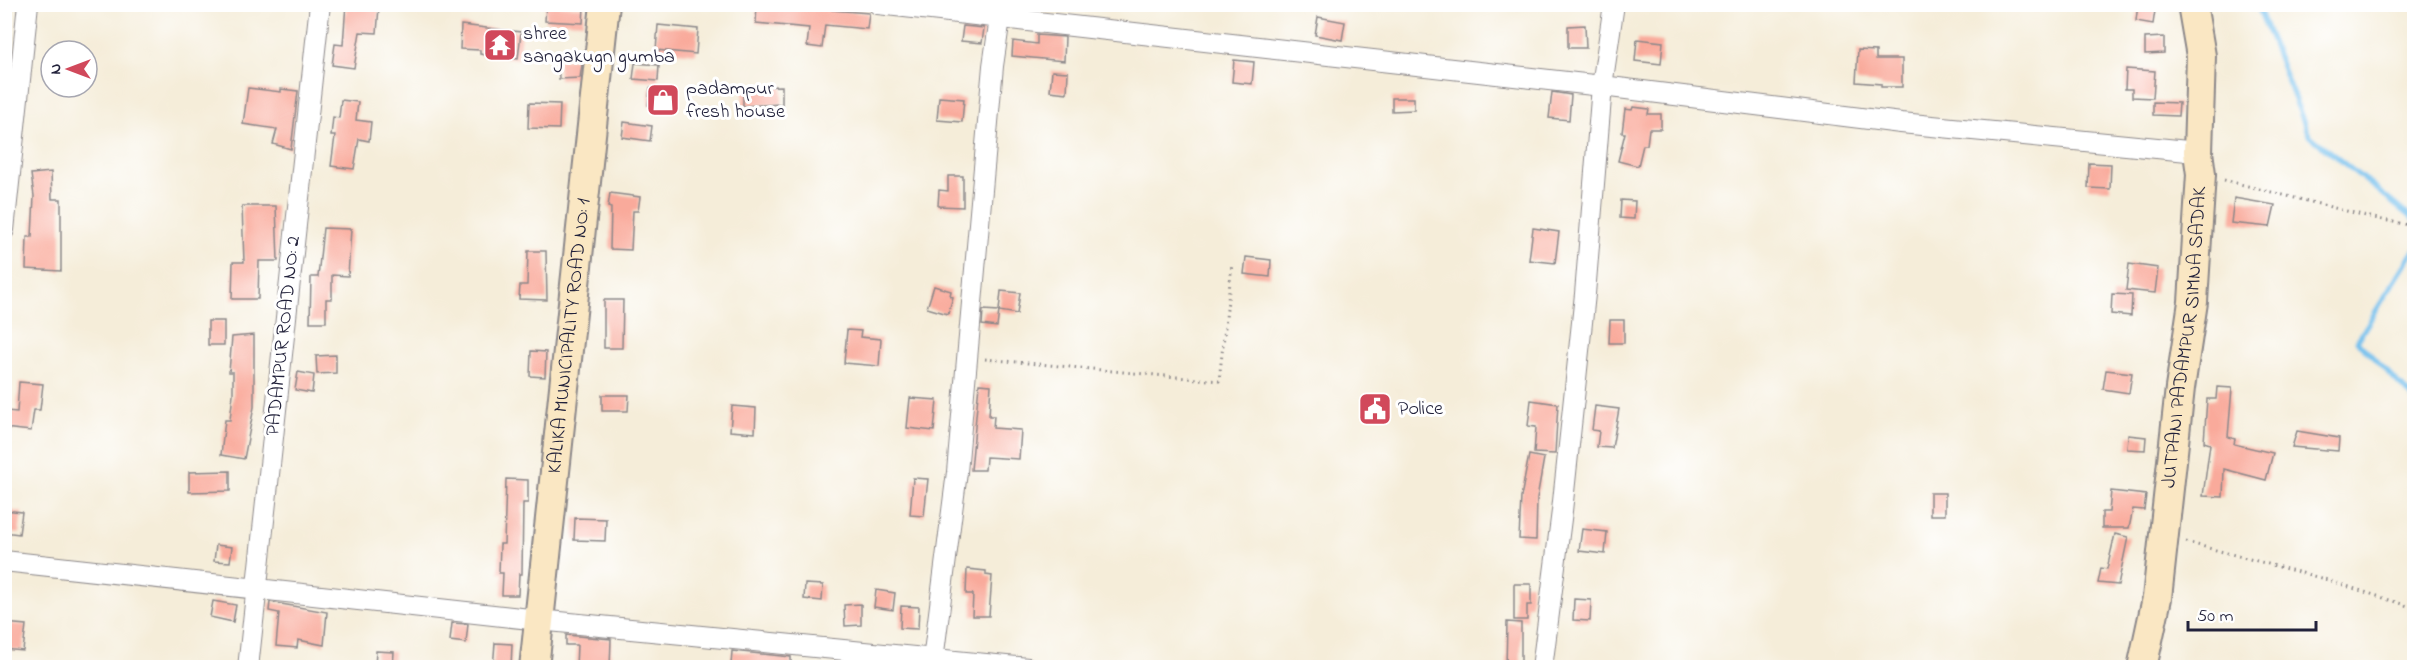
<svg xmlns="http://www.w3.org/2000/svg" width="2419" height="672" font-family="'Indie Flower',sans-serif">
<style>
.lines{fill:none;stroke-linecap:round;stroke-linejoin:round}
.stream{stroke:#73c0ed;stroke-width:5}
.building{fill:#f9aa9b}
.street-casing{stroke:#8c888a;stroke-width:22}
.secondary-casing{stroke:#8c888a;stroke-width:32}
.path{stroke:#8c888a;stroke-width:3;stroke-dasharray:1.5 4.5;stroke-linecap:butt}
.street{stroke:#fff;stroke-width:20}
.secondary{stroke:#fae7c3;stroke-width:28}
.labels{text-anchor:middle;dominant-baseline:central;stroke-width:6;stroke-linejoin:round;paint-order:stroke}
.poi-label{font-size:20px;fill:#22223b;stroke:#fff;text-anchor:start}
.street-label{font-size:20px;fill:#22223b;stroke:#fff}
</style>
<rect width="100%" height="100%" fill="#fff"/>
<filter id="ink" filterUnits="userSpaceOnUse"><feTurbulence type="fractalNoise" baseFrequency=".0167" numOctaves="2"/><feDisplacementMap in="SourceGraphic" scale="12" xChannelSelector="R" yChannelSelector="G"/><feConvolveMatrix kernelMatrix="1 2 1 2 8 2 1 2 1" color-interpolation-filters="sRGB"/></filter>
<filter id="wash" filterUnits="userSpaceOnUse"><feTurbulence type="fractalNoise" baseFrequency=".008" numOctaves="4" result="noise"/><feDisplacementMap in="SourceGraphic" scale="24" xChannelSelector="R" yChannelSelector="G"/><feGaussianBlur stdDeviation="1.35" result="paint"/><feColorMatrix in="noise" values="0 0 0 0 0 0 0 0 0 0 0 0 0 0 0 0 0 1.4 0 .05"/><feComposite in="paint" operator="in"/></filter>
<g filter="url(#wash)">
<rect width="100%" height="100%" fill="#f5edd9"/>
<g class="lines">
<g class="stream">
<path d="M2257 4 2309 135 2414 220"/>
<path d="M2414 250 2357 341 2414 399"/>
</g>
</g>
<g id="blocks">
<g class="building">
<path d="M346 4 379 7 377 33 360 32 354 68 332 65 335 44 343 45Z"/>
<path d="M757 4 832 5V10L869 13 867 29 825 25 822 48 807 46 809 28 756 23Z"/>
<path d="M2138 4H2156L2153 24 2136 21Z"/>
<path d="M546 5 584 7 583 23 545 21Z"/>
<path d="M1318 17 1345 22 1342 40 1315 35Z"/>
<path d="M461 25 521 32 518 59 480 54V50L460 49Z"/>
<path d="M658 25 698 29 696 54 656 50Z"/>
<path d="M1585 25 1586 48H1568V26Z"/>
<path d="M963 26 984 28 982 43 961 41Z"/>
<path d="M1037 35 1065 37 1064 61 1012 56 1013 41 1037 44Z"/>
<path d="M2164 37V53L2145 54V38Z"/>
<path d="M1637 39 1663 42 1661 64 1635 61Z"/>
<path d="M1858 50 1876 51V59H1902V87H1881V84L1856 82Z"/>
<path d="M583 58 580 78 559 79 558 60Z"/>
<path d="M1234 60 1254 62 1252 84 1232 82Z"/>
<path d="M635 63 659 65 658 81 633 79Z"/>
<path d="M2126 69 2155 71 2153 98 2132 97V89H2125Z"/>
<path d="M1052 71 1068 72 1067 93 1050 91Z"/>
<path d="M782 86V104L743 106V87Z"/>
<path d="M248 88 281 92V89L298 91 291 149 273 144 277 129 243 124Z"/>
<path d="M650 88 677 92 674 109 648 105Z"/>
<path d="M1552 92 1571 95 1569 120 1549 118Z"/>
<path d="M939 97 964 99 962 122 937 120Z"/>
<path d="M1392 98H1414V110L1392 111Z"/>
<path d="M341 100 358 102 356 120 371 122 369 141 359 139 354 169 331 166 335 136H331L333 117 339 118Z"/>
<path d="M2153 102 2179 103 2178 116 2153 115Z"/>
<path d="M529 103 560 104 559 129 528 128Z"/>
<path d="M1633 107 1649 109 1648 114H1661V129H1649L1647 145H1643L1638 166 1618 161 1625 133H1622L1625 109 1632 110Z"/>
<path d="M624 122 652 126 650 141 622 137Z"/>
<path d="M2089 163 2111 164 2110 189 2088 188Z"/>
<path d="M51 172 52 199H61V271L26 269 27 237H32L34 196 31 174Z"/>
<path d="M948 176H963V207L938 206 939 190 948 191Z"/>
<path d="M610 193 640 197 638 211H633L631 250 610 249 611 208 608 207Z"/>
<path d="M2234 198 2275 205 2270 227 2231 223Z"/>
<path d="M1621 200 1635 201 1634 219 1620 218Z"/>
<path d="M242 206H276L278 261H259L258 299H232L233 262H244Z"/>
<path d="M323 228 351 229 348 276 332 275V299H326V322H310L311 277H318Z"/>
<path d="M1533 228 1559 232 1555 263 1529 260Z"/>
<path d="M528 251H546L547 300 519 299 520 285H527Z"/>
<path d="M1246 257 1271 260 1270 277 1244 274Z"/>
<path d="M2129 264 2158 268 2155 293 2126 290Z"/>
<path d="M934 286 951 291 950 296 953 297 948 314 927 308Z"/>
<path d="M1001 291 1020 293 1017 314 999 311Z"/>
<path d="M2112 294 2132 295 2131 316 2111 314Z"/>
<path d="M604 300H623L622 348H604Z"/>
<path d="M983 310 999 311 997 327 982 325Z"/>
<path d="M1610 320H1624V343H1609Z"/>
<rect x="208" y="321" width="16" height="24"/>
<path d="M847 330 861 331 860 337 881 339 879 366 844 363Z"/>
<path d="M254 335V407L244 459 221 455 225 420H230L233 394V372H229L232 337Z"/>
<path d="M531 351 546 352 545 377 530 376Z"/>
<path d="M336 355V373L317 374 316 356Z"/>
<path d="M2106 370 2132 373 2129 393 2103 389Z"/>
<path d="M298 372 314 375 312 393 295 390Z"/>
<path d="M19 382 43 384 40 410H34L31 431 4 428 6 411 17 412Z"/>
<path d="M979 384 991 385 989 416H994L993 428 1021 430 1019 459 986 457 985 470H971Z"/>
<path d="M2217 387 2232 388 2228 437 2235 439 2234 444 2273 453 2266 480 2224 469 2223 497 2203 496 2210 444 2204 442 2207 399H2216Z"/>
<path d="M602 395H629L628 411H602Z"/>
<path d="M910 398 937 400 934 431 907 428Z"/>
<path d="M1531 400 1558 404 1555 454 1534 453 1536 427 1528 426Z"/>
<path d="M732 406 756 408 755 433 730 431Z"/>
<path d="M1595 406 1619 409 1612 448 1597 447 1599 431 1592 430Z"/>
<path d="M2297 431 2339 438 2338 451 2292 447Z"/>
<path d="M2128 435 2146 437 2145 450 2127 449Z"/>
<path d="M1529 455 1544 458 1537 498 1536 540 1519 539 1521 497Z"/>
<path d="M230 471V491L189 492V472Z"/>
<path d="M913 478 928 479 924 516 910 515Z"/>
<path d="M506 479 528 480V503H523L522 574H519L518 595H502L503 573H499L500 544H504Z"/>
<path d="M2111 491 2146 495 2144 510 2133 509 2129 528H2102V512H2109Z"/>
<rect x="1930" y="493" width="15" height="22"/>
<path d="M4 510 22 512 19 534 4 532Z"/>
<path d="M575 518 606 519 605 541 574 540Z"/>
<path d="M1582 529 1607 532 1605 554 1579 551Z"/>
<path d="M2115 534 2128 537 2118 585 2098 583 2101 568 2107 569Z"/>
<path d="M216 545 232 547 230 562 214 561Z"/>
<path d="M967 569 986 571V575L992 576 989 616H972L973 594H966Z"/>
<path d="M805 584 823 585 822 601 804 599Z"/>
<path d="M1514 584H1531V605H1527V620H1514Z"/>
<path d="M876 590 895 593 893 610 874 607Z"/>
<path d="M1574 599 1591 600 1590 621 1573 620Z"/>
<path d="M213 601 236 605 233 622 210 617Z"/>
<path d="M270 602 327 612 324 645 298 640 297 648 276 646 279 613 269 611Z"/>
<path d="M861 604V625L845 626 844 605Z"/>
<path d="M901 606 919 607 918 629 900 628Z"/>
<path d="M1507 622 1521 623V668H1506Z"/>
<path d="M4 623 26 625 23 651 4 649Z"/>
<path d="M452 623 468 624 466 643 450 641Z"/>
<path d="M566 635 611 639 610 668H576L577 645H566Z"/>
<path d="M495 643 512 644 511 668H493Z"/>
<path d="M376 651 394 652 393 667 375 666Z"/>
<path d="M732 651 791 657V668L731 665Z"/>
</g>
</g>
</g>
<g filter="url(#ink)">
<use href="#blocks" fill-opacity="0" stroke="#8c888a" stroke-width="1.5"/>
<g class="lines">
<defs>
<g id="street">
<path d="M878 4 1602 86 1901 123 2198 152"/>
<path d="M4 230 28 4"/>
<path d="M4 561 539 620 1028 668"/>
<path d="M248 668 320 4"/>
<path d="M932 668 957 472 993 66 1002 4"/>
<path d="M1542 668 1562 511 1585 294 1602 86 1614 4"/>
</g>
<g id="secondary">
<path id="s1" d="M534 668 605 4"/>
<path id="s2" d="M2142 668 2157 598 2180 388 2193 302 2201 174 2198 152 2201 56 2192 4"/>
</g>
</defs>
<use href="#street" class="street-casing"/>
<use href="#secondary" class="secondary-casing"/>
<g class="path">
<path d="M2224 180 2378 219 2414 226"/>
<path d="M985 359 1219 381 1232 264"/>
<path d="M2186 542 2328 580 2414 608"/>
</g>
<use href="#street" class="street"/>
<use href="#secondary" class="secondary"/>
</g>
</g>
<defs>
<symbol id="temple-square" viewBox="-11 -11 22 22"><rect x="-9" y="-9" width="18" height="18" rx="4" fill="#d1495b" stroke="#fff"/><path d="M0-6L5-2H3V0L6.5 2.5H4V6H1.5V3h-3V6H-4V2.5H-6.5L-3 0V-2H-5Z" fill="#fff"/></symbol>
<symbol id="shop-square" viewBox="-11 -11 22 22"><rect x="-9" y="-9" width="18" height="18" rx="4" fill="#d1495b" stroke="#fff"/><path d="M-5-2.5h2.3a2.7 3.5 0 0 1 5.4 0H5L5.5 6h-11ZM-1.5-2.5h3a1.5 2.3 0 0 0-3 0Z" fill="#fff"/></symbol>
<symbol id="civic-square" viewBox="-11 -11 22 22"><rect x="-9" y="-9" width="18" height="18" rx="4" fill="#d1495b" stroke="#fff"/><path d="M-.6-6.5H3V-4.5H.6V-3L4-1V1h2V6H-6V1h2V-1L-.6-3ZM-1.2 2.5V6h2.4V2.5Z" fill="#fff"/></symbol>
</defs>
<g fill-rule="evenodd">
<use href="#temple-square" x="481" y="26" width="38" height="38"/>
<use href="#shop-square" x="644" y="81" width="38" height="38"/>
<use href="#civic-square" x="1356" y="390" width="38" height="38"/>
</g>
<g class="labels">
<g class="poi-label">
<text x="523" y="34">shree<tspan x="523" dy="23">sangakugn gumba</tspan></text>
<text x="686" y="89">padampur<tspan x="686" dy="23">fresh house</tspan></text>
<text x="1398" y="409">Police</text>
</g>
<g class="street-label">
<text transform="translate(284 336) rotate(-84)">PADAMPUR ROAD NO: 2</text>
<text stroke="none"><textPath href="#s1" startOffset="334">KALIKA MUNICIPALITY ROAD NO: 1</textPath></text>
<text stroke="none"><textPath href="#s2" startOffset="334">JUTPANI PADAMPUR SIMNA SADAK</textPath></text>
</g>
</g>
<rect width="2419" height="672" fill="none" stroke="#fff" stroke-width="24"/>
<g transform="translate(69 69) rotate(270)"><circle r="28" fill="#ffffff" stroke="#a7a7b1" stroke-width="1.5"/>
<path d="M0-4.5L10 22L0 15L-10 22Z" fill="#d1495b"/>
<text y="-9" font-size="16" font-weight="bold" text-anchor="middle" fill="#22223b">N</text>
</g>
<path d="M2188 621v9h128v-9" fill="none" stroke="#22223b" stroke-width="3"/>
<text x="2197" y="621" font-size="18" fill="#22223b" stroke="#ffffff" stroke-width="4.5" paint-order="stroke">50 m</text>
</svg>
